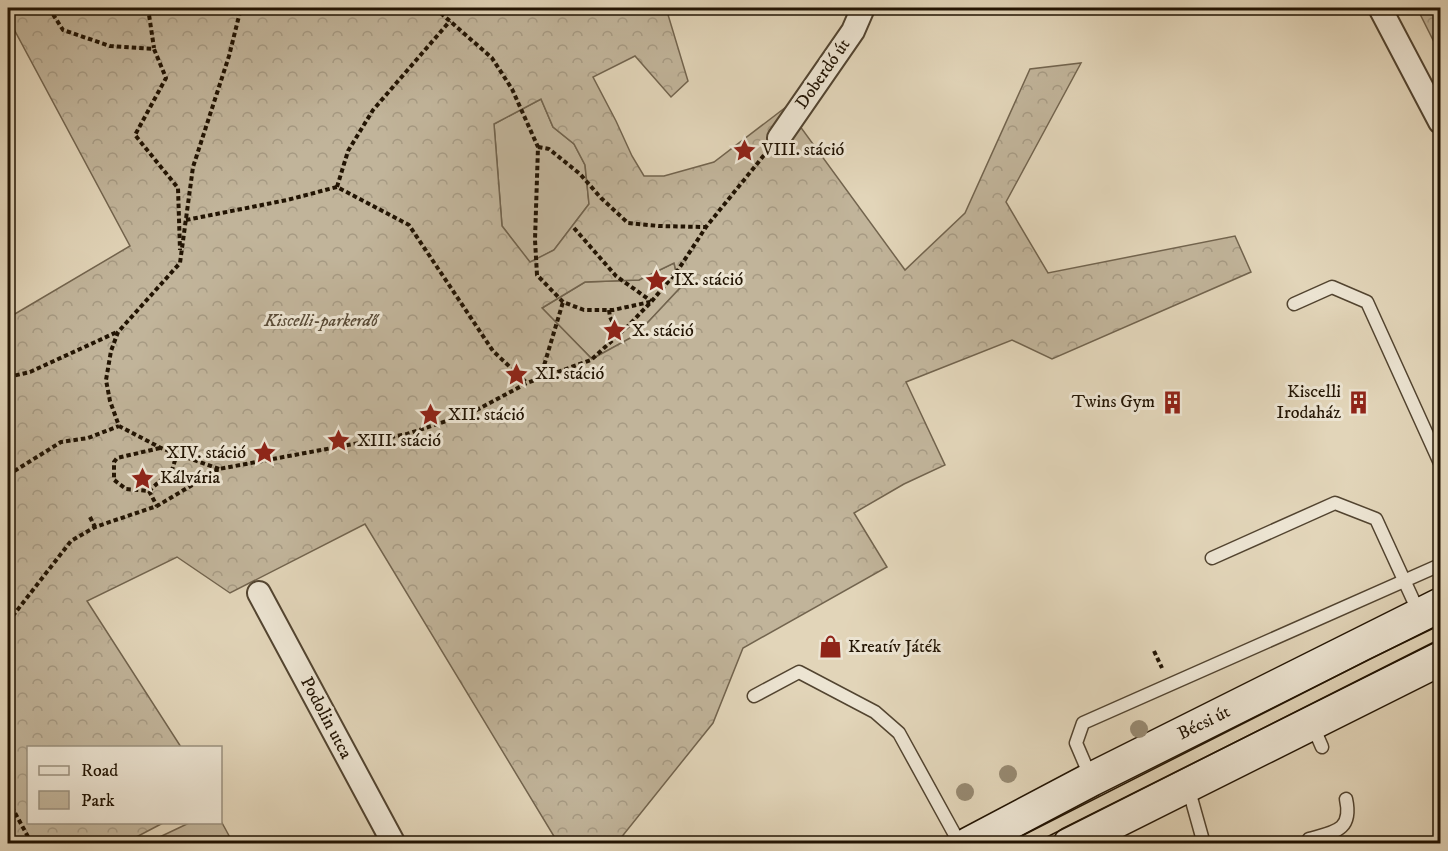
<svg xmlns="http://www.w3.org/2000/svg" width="1448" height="851" font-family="'IM FELL DW Pica',serif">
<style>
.green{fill:#c1b49a;stroke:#72644e;stroke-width:1.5}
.forest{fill:url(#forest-crowns);stroke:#72644e;stroke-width:1.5;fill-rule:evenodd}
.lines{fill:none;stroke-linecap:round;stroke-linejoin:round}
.lane-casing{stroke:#524430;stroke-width:15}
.street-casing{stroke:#524430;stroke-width:26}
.secondary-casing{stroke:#221403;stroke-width:36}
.path{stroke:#221403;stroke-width:4;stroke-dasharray:4.5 3;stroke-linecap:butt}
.lane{stroke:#ece4d2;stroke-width:12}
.street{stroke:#ece4d2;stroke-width:22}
.secondary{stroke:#ece4d2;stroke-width:33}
.tram{stroke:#221403;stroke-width:1.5}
.tree{fill:#978a72}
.labels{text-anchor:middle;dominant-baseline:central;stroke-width:6;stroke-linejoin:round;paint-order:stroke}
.street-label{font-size:18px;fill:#221403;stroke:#ece4d2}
.poi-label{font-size:18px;fill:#221403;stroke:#ece4d2;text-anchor:start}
.park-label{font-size:18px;font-style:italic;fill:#5a4c38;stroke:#ece4d2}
</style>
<defs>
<pattern id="forest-crowns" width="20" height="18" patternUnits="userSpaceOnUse" patternTransform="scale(1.5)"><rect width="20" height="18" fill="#c1b49a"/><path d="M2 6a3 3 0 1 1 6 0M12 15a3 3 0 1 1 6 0" fill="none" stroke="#a69a83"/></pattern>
</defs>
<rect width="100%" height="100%" fill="#e2d5b9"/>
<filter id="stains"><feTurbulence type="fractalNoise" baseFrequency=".00333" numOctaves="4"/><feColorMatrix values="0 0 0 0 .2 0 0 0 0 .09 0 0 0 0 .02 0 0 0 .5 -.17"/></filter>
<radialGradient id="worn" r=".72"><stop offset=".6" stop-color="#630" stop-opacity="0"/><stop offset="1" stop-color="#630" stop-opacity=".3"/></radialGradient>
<g class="green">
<path d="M541 99 553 127 574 144 585 165 589 204 554 250 530 263 502 226 494 124Z"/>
<path d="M674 263 680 288 636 335 592 359 542 308 585 282 639 280Z"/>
<path d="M221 821 233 843H147L189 823 220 822Z"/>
</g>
<g class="forest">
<path d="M8 8H666L688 81 671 97 635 56 593 77 616 121 632 156 644 176H664L714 162 786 107 905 270 965 213 1030 69 1081 63 1006 202 1048 273 1235 236 1251 272 1052 359 1012 340 906 382 945 465 904 484 854 513 887 567 743 648 713 723 616 844 558 843 365 524 230 593 177 557 87 601 181 747 28 748V822L163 823 125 843H8V318L130 246 8 18ZM541 99 553 127 574 144 585 165 589 204 554 250 530 262 502 226 494 124ZM674 263 680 288 636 335 592 359 542 308 585 282 639 280Z"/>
<path d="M1417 8H1440V54Z"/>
</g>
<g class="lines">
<defs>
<g id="lane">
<path d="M1294 304 1332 287 1367 302 1440 463"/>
<path d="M1212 558 1335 503 1376 519 1420 615"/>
<path d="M754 696 799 672 875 712 899 733 960 844"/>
<path d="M1312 724 1322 747"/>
<path d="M1091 778 1076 743 1083 723 1440 565"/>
<path d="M1188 787 1204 844"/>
<path d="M1309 839C1334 832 1353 831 1346 799"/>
</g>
<g id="street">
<path d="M1380 8 1440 122"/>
<path d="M779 138 853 31 863 8"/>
<path d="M259 593 394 844"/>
</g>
<g id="secondary">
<path d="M969 844 1092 779 1440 605"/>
<path d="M1070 844 1440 659"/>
</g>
</defs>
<use href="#lane" class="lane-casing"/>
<use href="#street" class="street-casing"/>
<use href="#secondary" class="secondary-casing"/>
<g class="path">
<path d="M49 8 63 30 110 46 154 49 166 78 135 135 178 188 180 250"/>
<path d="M148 8 154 48"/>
<path d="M435 8 492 58 512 89 538 147 535 240 537 275 563 302 584 310H613L650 302"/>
<path d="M1438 8 1440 12"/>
<path d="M538 147 549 149 580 174 601 198 628 223 659 226 705 227"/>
<path d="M337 187 348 151 373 110 450 21"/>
<path d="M186 220 287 200 337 187 409 225 493 351 527 383"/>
<path d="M574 228 616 276 651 301"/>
<path d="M609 310 610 317 619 335"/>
<path d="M8 377 30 372 117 332"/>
<path d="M540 379 563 302"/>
<path d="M160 448 117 458 114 462V480L126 489 149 491 172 470 177 454"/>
<path d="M219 469 161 448 119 426 110 401 106 380 111 351 118 332 180 263 193 167 229 56 241 8"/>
<path d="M8 475 61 442 88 438 119 426"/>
<path d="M149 491 157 506"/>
<path d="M90 517 95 527"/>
<path d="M8 622 71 541 95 527 157 506 219 469 407 434 471 413 527 383 591 360 628 326 651 302 678 270 706 227 765 154"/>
<path d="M1154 651 1162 668"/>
<path d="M8 800 32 844"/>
<path d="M353 844 365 837"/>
</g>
<use href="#lane" class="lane"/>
<use href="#street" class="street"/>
<use href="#secondary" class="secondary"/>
<g class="tram">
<path d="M1006 844 1370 659 1440 625"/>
<path d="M1033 844 1440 639"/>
</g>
</g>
<g class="tree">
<circle cx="1139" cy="729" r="9"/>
<circle cx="1008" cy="774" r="9"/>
<circle cx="965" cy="792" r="9"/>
</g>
<defs>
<symbol id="sight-bare" viewBox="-9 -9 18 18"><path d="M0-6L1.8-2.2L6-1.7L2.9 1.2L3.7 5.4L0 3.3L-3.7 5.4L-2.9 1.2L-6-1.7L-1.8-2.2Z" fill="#8f2418" stroke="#ece4d2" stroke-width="2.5" paint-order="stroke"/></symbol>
<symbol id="building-bare" viewBox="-9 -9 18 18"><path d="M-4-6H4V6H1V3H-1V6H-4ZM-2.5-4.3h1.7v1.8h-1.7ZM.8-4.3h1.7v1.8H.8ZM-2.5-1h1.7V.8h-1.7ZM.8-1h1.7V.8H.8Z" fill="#8f2418" stroke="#ece4d2" stroke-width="2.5" paint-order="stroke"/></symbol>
<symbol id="shop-bare" viewBox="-9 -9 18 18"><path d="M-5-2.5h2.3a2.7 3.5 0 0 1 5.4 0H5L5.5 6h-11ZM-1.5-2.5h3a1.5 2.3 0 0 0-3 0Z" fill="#8f2418" stroke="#ece4d2" stroke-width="2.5" paint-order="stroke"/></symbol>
</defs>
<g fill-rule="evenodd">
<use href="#sight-bare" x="728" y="134" width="33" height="33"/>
<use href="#sight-bare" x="640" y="264" width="33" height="33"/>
<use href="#sight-bare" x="598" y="314" width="33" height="33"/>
<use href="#sight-bare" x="500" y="358" width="33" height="33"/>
<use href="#building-bare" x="1156" y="386" width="33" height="33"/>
<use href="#building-bare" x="1342" y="386" width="33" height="33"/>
<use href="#sight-bare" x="414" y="398" width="33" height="33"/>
<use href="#sight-bare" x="322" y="424" width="33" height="33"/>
<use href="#sight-bare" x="248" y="436" width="33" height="33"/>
<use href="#sight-bare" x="126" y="462" width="33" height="33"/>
<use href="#shop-bare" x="814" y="630" width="33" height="33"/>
</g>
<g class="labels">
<g class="street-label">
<text transform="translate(823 74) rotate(-55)">Doberdó út</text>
<text transform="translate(326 718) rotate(62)">Podolin utca</text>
<text transform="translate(1204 723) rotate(-26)">Bécsi út</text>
</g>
<g class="poi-label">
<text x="762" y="150">VIII. stáció</text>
<text x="674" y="280">IX. stáció</text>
<text x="632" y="331">X. stáció</text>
<text x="535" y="374">XI. stáció</text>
<text x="1341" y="392" text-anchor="end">Kiscelli<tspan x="1341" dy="21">Irodaház</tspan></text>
<text x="1155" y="402" text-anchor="end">Twins Gym</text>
<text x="448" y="415">XII. stáció</text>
<text x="357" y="441">XIII. stáció</text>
<text x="246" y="453" text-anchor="end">XIV. stáció</text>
<text x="160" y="478">Kálvária</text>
<text x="848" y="647">Kreatív Játék</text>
</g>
<g class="park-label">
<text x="321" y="321">Kiscelli-parkerdő</text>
</g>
</g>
<rect width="1448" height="851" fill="none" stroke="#e2d5b9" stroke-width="30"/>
<rect x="9" y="9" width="1430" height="833" fill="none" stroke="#221403" stroke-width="3"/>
<rect x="15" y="15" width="1418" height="821" fill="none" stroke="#221403" stroke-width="1.5"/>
<rect x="27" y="746" width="195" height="78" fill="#ece4d2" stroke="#9b917f" stroke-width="1.5"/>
<rect x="39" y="766" width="30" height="9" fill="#ece4d2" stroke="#9b917f" stroke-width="1.5"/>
<text x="81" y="776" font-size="18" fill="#221403">Road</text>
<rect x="39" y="791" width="30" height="18" fill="#c1b49a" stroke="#9b917f" stroke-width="1.5"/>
<text x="81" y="806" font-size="18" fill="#221403">Park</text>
<rect width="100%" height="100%" filter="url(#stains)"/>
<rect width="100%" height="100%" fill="url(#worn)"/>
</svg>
